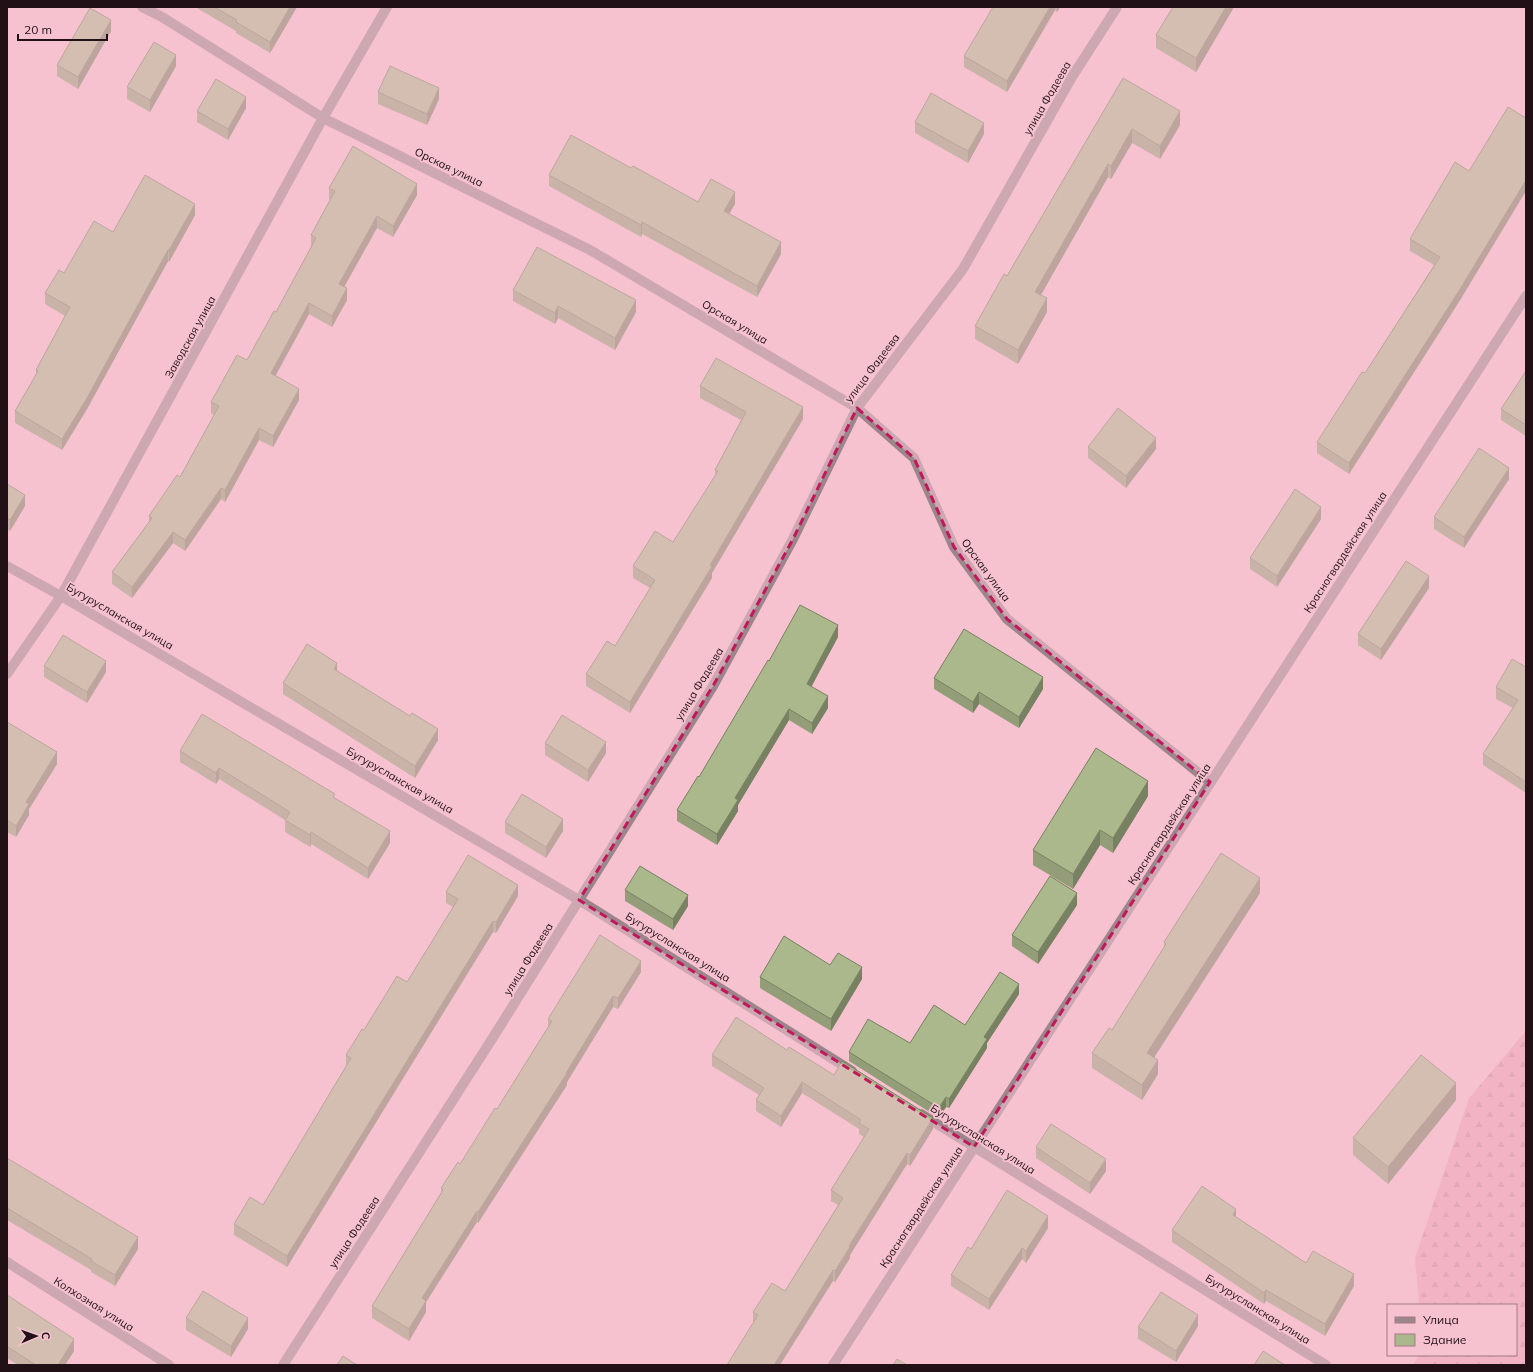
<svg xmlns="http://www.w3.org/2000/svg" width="1533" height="1372" font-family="Mulish,sans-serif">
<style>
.forest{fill:url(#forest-firs)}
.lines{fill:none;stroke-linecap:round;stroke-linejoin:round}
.street{stroke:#9c868c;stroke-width:10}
.wall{fill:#939e78}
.shaded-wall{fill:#788162}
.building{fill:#abb88c;stroke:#788162}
.marked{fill:none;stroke:#c2185b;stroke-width:3;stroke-dasharray:8 5;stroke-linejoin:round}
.labels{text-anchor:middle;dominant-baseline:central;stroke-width:3.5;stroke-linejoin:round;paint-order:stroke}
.street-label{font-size:11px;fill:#211015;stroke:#f6c2d0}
</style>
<defs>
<pattern id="forest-firs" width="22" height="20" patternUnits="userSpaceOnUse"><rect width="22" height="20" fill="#eda3b8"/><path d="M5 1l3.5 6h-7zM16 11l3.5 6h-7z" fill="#cb8b9d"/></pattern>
</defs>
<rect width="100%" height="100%" fill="#f6c2d0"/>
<path class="forest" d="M1526 1031V1365H1413L1419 1355H1516V1305H1419L1415 1258 1469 1098Z"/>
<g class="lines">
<g class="street">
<path d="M142 7 162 17 323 118 590 250 857 408 914 458 954 547 1007 619 1210 782"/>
<path d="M7 566 61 596 579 900 852 1071"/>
<path d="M7 674 61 596 323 118 387 7"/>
<path d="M921 1114 1326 1365"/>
<path d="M7 1262 169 1365"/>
<path d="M283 1365 492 1039 713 686 793 539 857 408 963 269 1072 77 1117 7"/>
<path d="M833 1365 1526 296"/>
</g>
</g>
<g class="wall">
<path d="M195 7H297L270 53 236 33V31Z"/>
<path d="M997 7H1060L1057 12 1055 10 1007 92 964 67V56Z"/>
<path d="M1234 7 1196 72 1156 48V35Z"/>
<path d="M111 31 78 89 57 76V65Z"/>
<path d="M176 66 150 112 127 99V87Z"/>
<path d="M1123 78 1180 125 1160 159 1132 143 1111 179 1108 177 1041 295 1047 312 1018 364 975 339V326L1007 276Z"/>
<path d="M378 92 439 99 427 125 378 104Z"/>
<path d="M246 108 228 140 197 122V111Z"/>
<path d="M915 122 984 134 968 163 915 133Z"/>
<path d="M1455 162 1462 297 1349 474 1317 453V442L1365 373 1434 265 1410 251V239Z"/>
<path d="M631 168 698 202 735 204 729 214 781 254 757 297 642 234 641 237 549 186V175Z"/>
<path d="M329 188 417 195 393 237 377 228 344 287 347 300 332 327 309 314 275 376 299 400 273 447 259 440 225 502 221 499 185 551 173 543 132 598 112 584V572L149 522V516L180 477 214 415 211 413V402L247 360 276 312 312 247H311V235L330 200 329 199Z"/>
<path d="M195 215 169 262 168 261 87 409 62 450 15 423V411L36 376V370L65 316 45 304V293L64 273 113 232Z"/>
<path d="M513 290 636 312 615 350 558 318 555 324 513 301Z"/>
<path d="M1526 371V436L1501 420V409Z"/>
<path d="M700 386 803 419 712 573V578L630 713 586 686V674L615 646 650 588 633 578V566L673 542 715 476V470L741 420 700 398Z"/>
<path d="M1088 447 1156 449 1126 488 1088 458Z"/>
<path d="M1509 479 1464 548 1434 529V517Z"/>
<path d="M7 484 25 506 10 531 7 529Z"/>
<path d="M1321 519 1277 587 1250 569V558Z"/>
<path d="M1429 588 1381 660 1358 645V634Z"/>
<path d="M838 637 811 686 828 708 812 734 789 720 738 805V811L717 845 677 821V810L699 777 769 661Z"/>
<path d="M44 666 106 672 87 703 44 677Z"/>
<path d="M1526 667V793L1483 765V754L1513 708 1496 699V687Z"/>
<path d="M337 672 438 740 415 778 283 694V683Z"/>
<path d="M934 678 1043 689 1019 728 979 704 973 713 934 689Z"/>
<path d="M7 723 57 764 29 809V815L16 837 7 832Z"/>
<path d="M545 743 606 753 588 782 545 755Z"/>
<path d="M180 751 335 799 390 843 368 879 311 844 310 847 285 832V820L219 779 216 784 180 762Z"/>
<path d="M1148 796 1113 853 1100 845 1073 889 1033 865V850Z"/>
<path d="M505 822 563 831 546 858 505 833Z"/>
<path d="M625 890 688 906 673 930 625 901Z"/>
<path d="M446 892 518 896 496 933 493 932 287 1267 234 1235V1224L263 1205 346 1066V1055L364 1030 407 982 453 907 446 903Z"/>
<path d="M1260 893 1154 1058 1158 1074 1142 1100 1092 1068V1053L1112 1030 1164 948V942Z"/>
<path d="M1077 905 1038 964 1012 946V935Z"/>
<path d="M830 965 862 979 831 1031 760 988V977Z"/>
<path d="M641 972 618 1009 613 1007 567 1082V1085L478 1223 477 1222 426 1302V1312L409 1341 372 1318V1306L441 1193V1188L460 1164 497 1109 548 1027V1019Z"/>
<path d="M1019 994 987 1043V1048L949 1108 946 1107 939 1118 849 1061V1052L910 1043 965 1025Z"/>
<path d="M787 1050 834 1075 933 1129 910 1166 907 1164 850 1255V1258L835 1282 833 1281 753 1323V1312L785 1291 838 1205 831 1201V1190L864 1137 859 1134V1129L802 1093 781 1127 756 1111V1100L759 1095 712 1066V1055Z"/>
<path d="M1456 1100 1388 1184 1353 1155V1138Z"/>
<path d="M1036 1147 1106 1171 1090 1194 1036 1158Z"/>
<path d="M7 1158 138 1249 115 1286 91 1272V1270L7 1220Z"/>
<path d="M1236 1217 1306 1263 1354 1286 1325 1336 1266 1301 1264 1304 1172 1242V1230Z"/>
<path d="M1048 1228 1026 1263 1022 1259 989 1310 951 1286V1275L971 1249Z"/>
<path d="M7 1295 74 1351 65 1365H18L8 1359 7 1361Z"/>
<path d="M186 1318 248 1329 231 1357 186 1330Z"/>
<path d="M1198 1326 1176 1362 1138 1339V1327Z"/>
</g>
<g class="shaded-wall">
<path d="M290 7H297L270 53V42Z"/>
<path d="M1050 7H1055V10L1007 92V81Z"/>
<path d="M1057 7H1060L1057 12Z"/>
<path d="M1226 7H1234L1196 72V58Z"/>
<path d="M111 20V31L78 89V77Z"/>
<path d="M176 55V66L150 112V100Z"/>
<path d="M439 88V99L427 125V114Z"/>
<path d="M246 97V108L228 140V129Z"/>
<path d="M1180 111V125L1160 159V146Z"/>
<path d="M984 123V134L968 163V151Z"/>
<path d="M1132 129V143L1111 179V166Z"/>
<path d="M1108 164V177L1035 305V292Z"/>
<path d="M1526 180V191L1462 297 1349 474V463Z"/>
<path d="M417 184V195L393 237V226Z"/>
<path d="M735 192V204L724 222V211Z"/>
<path d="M195 204V215L169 262V250Z"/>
<path d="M377 216V228L339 296V284Z"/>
<path d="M642 222V234L641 237V225Z"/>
<path d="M781 242V254L757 297V286Z"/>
<path d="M168 250V261L87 409 62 450V439Z"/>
<path d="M347 288V300L332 327V316Z"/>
<path d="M1047 298V312L1018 364V350Z"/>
<path d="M636 300V312L615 350V338Z"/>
<path d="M309 303V314L271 384V373Z"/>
<path d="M558 306V318L555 324V313Z"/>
<path d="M299 389V400L273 447V436Z"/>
<path d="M803 407V419L712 573V578L630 713V702Z"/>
<path d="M259 428V440L225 502V490Z"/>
<path d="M1156 438V449L1126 488V476Z"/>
<path d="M1509 468V479L1464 548V537Z"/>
<path d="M221 488V499L185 551V540Z"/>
<path d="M25 495V506L10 531V520Z"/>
<path d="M1321 507V519L1277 587V576Z"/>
<path d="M173 532V543L132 598V587Z"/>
<path d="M1429 576V588L1381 660V649Z"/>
<path d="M838 625V637L807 695V684Z"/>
<path d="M106 661V672L87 703V692Z"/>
<path d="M337 663V675L334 669Z"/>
<path d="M1043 677V689L1019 728V717Z"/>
<path d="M979 692V704L973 713V702Z"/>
<path d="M828 696V708L812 734V723Z"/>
<path d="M789 709V720L738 805V811L717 845V834L735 798Z"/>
<path d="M438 729V740L415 778V766Z"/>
<path d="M606 742V753L588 782V770Z"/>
<path d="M57 752V764L29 809V815L16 837V826L26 802Z"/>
<path d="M219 768V779L216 784V773Z"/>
<path d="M1148 781V796L1113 853V838Z"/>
<path d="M563 819V831L546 858V847Z"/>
<path d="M1100 830V845L1073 889V874Z"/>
<path d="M390 831V843L368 879V868Z"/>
<path d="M311 832V844L310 847V835Z"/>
<path d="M1260 878V893L1147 1068V1053Z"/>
<path d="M518 885V896L496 933V922Z"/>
<path d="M1077 893V905L1038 964V952Z"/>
<path d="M688 895V906L673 930V919Z"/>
<path d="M493 921V932L287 1267V1256Z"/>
<path d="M641 961V972L618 1009V998Z"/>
<path d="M862 967V979L831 1031V1019Z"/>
<path d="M1019 984V994L987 1043V1048L949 1108V1099L984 1037Z"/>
<path d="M613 996V1007L567 1082V1085L478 1223V1212L566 1073Z"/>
<path d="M1158 1060V1074L1142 1100V1085Z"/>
<path d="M802 1082V1093L781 1127V1116Z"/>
<path d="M1456 1083V1100L1388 1184V1167Z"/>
<path d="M946 1097V1107L939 1118V1108Z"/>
<path d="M933 1118V1129L910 1166V1155Z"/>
<path d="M907 1153V1164L850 1255V1258L835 1282V1271L849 1246Z"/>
<path d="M1106 1159V1171L1090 1194V1183Z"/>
<path d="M1236 1209V1220L1233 1215Z"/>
<path d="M477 1211V1222L426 1302V1312L409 1341V1329L422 1298Z"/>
<path d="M1048 1216V1228L1026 1263V1251Z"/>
<path d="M138 1237V1249L115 1286V1275Z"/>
<path d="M1022 1248V1259L989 1310V1299Z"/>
<path d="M833 1270V1281L780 1365H774Z"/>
<path d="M1354 1274V1286L1325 1336V1324Z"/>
<path d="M1266 1290V1301L1264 1304V1293Z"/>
<path d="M1198 1315V1326L1176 1362V1351Z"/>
<path d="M248 1318V1329L231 1357V1346Z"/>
<path d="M74 1339V1351L65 1365H58Z"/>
<path d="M8 1347V1359L7 1361V1350Z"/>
</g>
<g class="building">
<path d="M214 7H290L270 42 236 22 237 20Z"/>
<path d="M993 7H1050L1007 81 964 56Z"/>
<path d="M1173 7H1226L1196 58 1156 35Z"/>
<path d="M90 8 111 20 78 77 57 65Z"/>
<path d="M154 42 176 55 150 100 127 87Z"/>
<path d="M390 66 439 88 427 114 378 92Z"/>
<path d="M1123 78 1180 111 1160 146 1132 129 1111 166 1108 164 1035 292 1047 298 1018 350 975 326 1004 274 1007 276Z"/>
<path d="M216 79 246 97 228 129 197 111Z"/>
<path d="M931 93 984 123 968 151 915 122Z"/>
<path d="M1508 107 1526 118V180L1462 286 1349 463 1317 442 1362 372 1365 373 1440 257 1410 239 1455 162 1469 171Z"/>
<path d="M571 135 631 168 633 166 698 202 711 179 735 192 724 211 781 242 757 286 642 222 641 225 549 175Z"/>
<path d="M353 146 417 184 393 226 377 216 339 284 347 288 332 316 309 303 271 373 299 389 273 436 259 428 225 490 221 488 185 540 173 532 132 587 112 572 152 518 149 516 177 475 180 477 219 406 211 402 237 355 247 360 274 311 276 312 316 238 311 235 335 191 329 188Z"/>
<path d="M145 175 195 204 169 250H168L87 398 62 439 15 411 38 371 36 370 70 307 45 293 59 270 64 273 94 221 113 232Z"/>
<path d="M537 247 636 300 615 338 558 306 555 313 513 290Z"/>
<path d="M716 358 803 407 710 565 712 566 630 702 586 674 607 641 615 646 655 580 633 566 655 531 673 542 718 471 715 470 746 412 700 386Z"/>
<path d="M1526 371V425L1501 409Z"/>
<path d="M1118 408 1156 438 1126 476 1088 447Z"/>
<path d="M1479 448 1509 468 1464 537 1434 517Z"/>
<path d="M7 484 25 495 10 520 7 518Z"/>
<path d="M1295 489 1321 507 1277 576 1250 558Z"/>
<path d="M1406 561 1429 576 1381 649 1358 634Z"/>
<path d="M800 605 838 625 807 684 828 696 812 723 789 709 735 798 738 800 717 834 677 810 698 776 699 777 768 660 769 661Z"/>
<path d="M964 629 1043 677 1019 717 979 692 973 702 934 678Z"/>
<path d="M63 635 106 661 87 692 44 666Z"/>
<path d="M307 644 337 663 334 669 410 716 412 713 438 729 415 766 283 683Z"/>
<path d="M1512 659 1526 667V782L1483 754 1518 700 1496 687Z"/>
<path d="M202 714 335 794 333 797 390 831 368 868 311 832 310 835 285 820 290 812 219 768 216 773 180 751Z"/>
<path d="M562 715 606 742 588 770 545 743Z"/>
<path d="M7 722 57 752 26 802 29 804 16 826 7 820Z"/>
<path d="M1096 748 1148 781 1113 838 1100 830 1073 874 1033 850Z"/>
<path d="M522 794 563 819 546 847 505 822Z"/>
<path d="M1221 853 1260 878 1147 1053 1158 1060 1142 1085 1092 1053 1109 1028 1112 1030 1166 944 1164 942Z"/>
<path d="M468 855 518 885 496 922 493 921 287 1256 234 1224 250 1197 263 1205 351 1058 346 1055 362 1029 364 1030 397 976 407 982 458 899 446 892Z"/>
<path d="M640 866 688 895 673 919 625 890Z"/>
<path d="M1050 876 1077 893 1038 952 1012 935Z"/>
<path d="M600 935 641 961 618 998 613 996 566 1073H567L478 1212 477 1211 422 1298 426 1301 409 1329 372 1306 443 1190 441 1188 458 1162 460 1164 495 1108 497 1109 552 1021 548 1019Z"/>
<path d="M784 936 830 965 838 953 862 967 831 1019 760 977Z"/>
<path d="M1000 972 1019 984 984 1037 987 1039 949 1099 946 1097 939 1108 849 1052 868 1019 910 1043 934 1005 965 1025Z"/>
<path d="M736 1017 787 1050 789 1047 834 1075 842 1061 933 1118 910 1155 907 1153 849 1246 850 1247 835 1271 833 1270 774 1365H727L758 1315 753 1312 772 1283 785 1291 843 1198 831 1190 869 1129 859 1123 861 1120 802 1082 781 1116 756 1100 764 1088 712 1055Z"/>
<path d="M1421 1055 1456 1083 1388 1167 1353 1138Z"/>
<path d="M1051 1124 1106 1159 1090 1183 1036 1147Z"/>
<path d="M7 1158 138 1237 115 1275 91 1261 92 1259 7 1208Z"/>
<path d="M1202 1186 1236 1209 1233 1215 1306 1263 1313 1251 1354 1274 1325 1324 1266 1290 1264 1293 1172 1230Z"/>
<path d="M1007 1190 1048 1216 1026 1251 1022 1248 989 1299 951 1275 968 1247 971 1249Z"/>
<path d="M203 1291 248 1318 231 1346 186 1318Z"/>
<path d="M1161 1292 1198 1315 1176 1351 1138 1327Z"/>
<path d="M7 1295 74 1339 58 1365H36L8 1347 7 1350Z"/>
<path d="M1263 1351 1285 1365H1254Z"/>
<path d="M343 1356 357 1365H337Z"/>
<path d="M897 1359 907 1365H893Z"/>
</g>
<path d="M0 0H1533V1372H0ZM857 408 914 458 954 547 1007 619 1210 782 974 1147 579 900 713 686 793 539Z" fill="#f6c2d0" fill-opacity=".55" fill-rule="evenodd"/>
<path class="marked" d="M857 408 914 458 954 547 1007 619 1210 782 974 1147 579 900 713 686 793 539Z"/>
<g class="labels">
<g class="street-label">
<text transform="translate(1047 98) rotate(-60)">улица Фадеева</text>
<text transform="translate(449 167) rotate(26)">Орская улица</text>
<text transform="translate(735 322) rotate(31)">Орская улица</text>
<text transform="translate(190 337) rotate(-61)">Заводская улица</text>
<text transform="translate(872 368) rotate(-53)">улица Фадеева</text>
<text transform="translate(1345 552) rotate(-57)">Красногвардейская улица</text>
<text transform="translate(986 570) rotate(54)">Орская улица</text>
<text transform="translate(120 616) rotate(30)">Бугурусланская улица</text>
<text transform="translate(699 684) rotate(-59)">улица Фадеева</text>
<text transform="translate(400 780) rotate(30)">Бугурусланская улица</text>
<text transform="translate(1169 824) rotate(-57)">Красногвардейская улица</text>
<text transform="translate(678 947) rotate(32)">Бугурусланская улица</text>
<text transform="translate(528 959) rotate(-58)">улица Фадеева</text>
<text transform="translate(983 1139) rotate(32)">Бугурусланская улица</text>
<text transform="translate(921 1207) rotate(-57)">Красногвардейская улица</text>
<text transform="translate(354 1232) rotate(-57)">улица Фадеева</text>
<text transform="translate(94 1304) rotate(32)">Колхозная улица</text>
<text transform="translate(1258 1309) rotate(32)">Бугурусланская улица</text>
</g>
</g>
<rect width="1533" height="1372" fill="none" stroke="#211015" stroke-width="16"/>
<rect x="1387" y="1304" width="130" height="52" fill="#f6c2d0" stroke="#a17b85"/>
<rect x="1395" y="1317" width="20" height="6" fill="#9c868c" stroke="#a17b85"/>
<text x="1423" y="1324" font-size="12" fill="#211015">Улица</text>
<rect x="1395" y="1334" width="20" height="12" fill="#abb88c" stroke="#a17b85"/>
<text x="1423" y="1344" font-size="12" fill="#211015">Здание</text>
<g transform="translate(36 1336) rotate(88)" stroke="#f6c2d0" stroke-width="3" paint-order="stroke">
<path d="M0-3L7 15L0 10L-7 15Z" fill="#211015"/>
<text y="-6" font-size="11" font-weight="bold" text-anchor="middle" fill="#211015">С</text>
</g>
<path d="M18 34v6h89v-6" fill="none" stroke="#211015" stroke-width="2"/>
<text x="24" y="34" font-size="12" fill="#211015" stroke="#f6c2d0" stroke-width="3" paint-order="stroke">20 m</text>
</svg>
